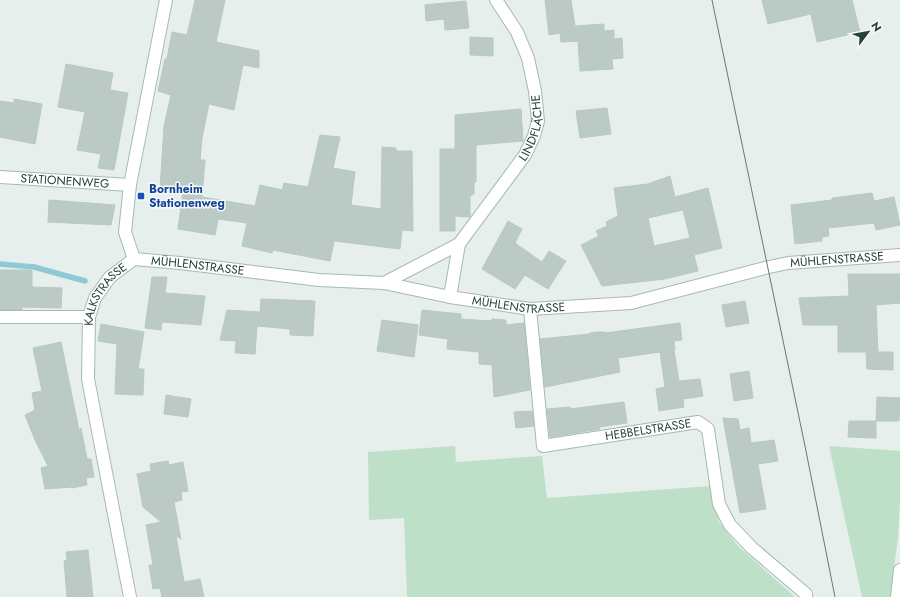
<svg xmlns="http://www.w3.org/2000/svg" width="900" height="597" font-family="Jost,sans-serif">
<style>
.green{fill:#bfe0c8}
.lines{fill:none;stroke-linecap:round;stroke-linejoin:round}
.stream{stroke:#8ec9d4;stroke-width:5.5}
.building{fill:#bbcac4;stroke:#b8c9c2;fill-rule:evenodd}
.street-casing{stroke:#a8b8b2;stroke-width:14}
.street{stroke:#fff;stroke-width:12}
.tram{stroke:#5f7d75;stroke-width:1}
.transit-dot{fill:#1a4fb4;stroke:#f7fbf9;stroke-width:1.5}
.labels{text-anchor:middle;dominant-baseline:central;stroke-width:3;stroke-linejoin:round;paint-order:stroke}
.street-label{font-size:12px;fill:#24423a;stroke:#f7fbf9}
.transit-label{font-size:12px;font-weight:bold;fill:#164399;stroke:#f7fbf9;text-anchor:start}
</style>
<rect width="100%" height="100%" fill="#e6efeb"/>
<g class="green">
<path d="M455 446 456 462 542 456 547 498 711 486 719 522 738 546 795 597H407L404 518 369 520 368 452Z"/>
<path d="M829 446 900 451V500L898 538 890 597H862Z"/>
</g>
<g class="lines">
<path class="stream" d="M0 264 34 267 85 281"/>
</g>
<g class="building">
<path d="M195 0H225L216 42 259 51V68L243 65 234 110 209 104 202 138 200 160H205L202 197 255 206 260 185 282 190 284 183 308 187 320 135 340 137 333 168 355 172 351 205 381 209 382 147 396 148V151H412L413 231 402 230 400 249 334 241 330 261 273 250 272 253 242 246 247 223 218 219 215 235 178 229 183 191 160 190 164 126 171 95 158 91 165 59H167L172 32 187 35Z"/>
<path d="M545 0H571L575 26 604 24V31L614 30V39L622 38 623 58 612 59 613 69 580 71 578 41 561 42 560 33 549 35Z"/>
<path d="M762 0H852L860 32 817 42 811 14 768 24Z"/>
<path d="M466 1 469 28 445 30 444 19 426 21 425 5Z"/>
<path d="M470 37 493 38V56L470 55Z"/>
<path d="M66 64 113 73 110 90 128 93 114 170 98 168 101 154 77 150 85 112 58 107Z"/>
<path d="M14 99 42 104 35 144 0 137V101L14 103Z"/>
<path d="M607 108 611 134 580 138 576 111Z"/>
<path d="M521 109 523 141 476 145V182H474V194L470 196V217L455 216V231H440V149H455V115Z"/>
<path d="M670 176 675 197 708 188 722 248 694 255 698 271 665 279 602 286 581 245 599 236 596 231 607 226 606 222 618 216 614 188 648 184ZM683 210 690 238 654 246 648 218Z"/>
<path d="M872 193 874 201 894 197 900 225 876 230 874 223 828 228 829 236 822 237V241L795 244 791 205 832 200V198Z"/>
<path d="M49 200 115 205 111 225 48 222Z"/>
<path d="M508 221 522 229 515 243 542 262 549 251 566 261 548 289 525 275 515 289 482 269Z"/>
<path d="M0 270H32V287L62 288 61 308 22 307V310H0Z"/>
<path d="M848 274H900V303L876 305 878 352H893V370L867 369 866 352H838V325H803L799 298 849 296Z"/>
<path d="M152 277H167L165 293 205 296 201 325 162 322 161 330 145 328Z"/>
<path d="M261 299 315 301 313 336 290 335V329L257 326 255 354 235 353 236 341 220 340 227 310 260 312Z"/>
<path d="M745 301 749 323 726 327 722 305Z"/>
<path d="M422 310 461 314V319L492 321V319L506 320V325L524 323 530 390 494 397 492 365 479 364V352L447 349 448 339 419 335Z"/>
<path d="M382 320 418 325 414 357 377 351Z"/>
<path d="M680 323 682 340 674 341 675 349 674 350 679 381 700 379 703 396 683 399 684 407 659 411 656 389 665 387 660 352 618 358 620 372 545 387 540 339 590 334V333L598 332H605V333Z"/>
<path d="M101 324 144 332 138 369H144L143 395 115 394 117 344 98 341Z"/>
<path d="M61 342 79 430 81 428 87 459H91L94 477 86 478 87 485 72 488V487L45 489 41 468 48 466 35 440 25 415 35 410 32 393 42 391 33 348Z"/>
<path d="M749 371 753 398 734 401 730 374Z"/>
<path d="M166 395 191 399 188 417 164 414Z"/>
<path d="M877 397 900 398 899 421H876Z"/>
<path d="M624 402 627 423 599 427 600 429 550 437 547 409 570 407V409Z"/>
<path d="M532 411 534 426 516 428 514 412Z"/>
<path d="M723 418 738 419 740 430 749 428 751 443 774 440 778 461 758 464 766 509 740 513Z"/>
<path d="M849 421H876V438L848 437Z"/>
<path d="M168 461 169 465 183 462 188 491 181 492 182 500 174 502 181 539 176 536 184 582 200 579 204 597H162L160 588 153 589 149 565H153L146 525 161 522 143 507 137 474 151 471 150 464Z"/>
<path d="M88 550 93 597H67L64 561 67 560 66 552Z"/>
</g>
<g class="lines">
<defs>
<g id="street">
<path id="s1" d="M0 177 130 185"/>
<path id="s2" d="M134 259 180 263 319 280 384 283 450 297 530 309 631 303 769 267 788 263 900 255"/>
<path d="M134 259 125 232 130 185 166 0"/>
<path id="s3" d="M384 283 459 244 525 155 534 136 538 121 535 91 528 58 517 32 496 0"/>
<path d="M450 297 459 244"/>
<path id="s4" d="M530 309 543 446 698 422 708 429 719 504 730 525 752 548 806 594V597"/>
<path d="M0 317H89"/>
<path id="s5" d="M130 597 88 379 89 317 95 298 110 277 134 259"/>
<path d="M897 597 900 570"/>
</g>
</defs>
<use href="#street" class="street-casing"/>
<use href="#street" class="street"/>
<path class="tram" d="M712 0 805 446 835 597"/>
</g>
<rect class="transit-dot" x="137" y="192" width="8" height="8" rx="2"/>
<g class="labels">
<g class="street-label">
<text stroke="none"><textPath href="#s3" startOffset="224">LINDFLÄCHE</textPath></text>
<text stroke="none"><textPath href="#s1" startOffset="65">STATIONENWEG</textPath></text>
<text stroke="none"><textPath href="#s2" startOffset="712">MÜHLENSTRASSE</textPath></text>
<text stroke="none"><textPath href="#s2" startOffset="64">MÜHLENSTRASSE</textPath></text>
<text stroke="none"><textPath href="#s5" startOffset="312">KALKSTRASSE</textPath></text>
<text stroke="none"><textPath href="#s2" startOffset="388">MÜHLENSTRASSE</textPath></text>
<text stroke="none"><textPath href="#s4" startOffset="244">HEBBELSTRASSE</textPath></text>
</g>
<g class="transit-label">
<text x="149" y="189">Bornheim<tspan x="149" dy="14">Stationenweg</tspan></text>
</g>
</g>
<g transform="translate(868 32) rotate(58)" stroke="#f7fbf9" stroke-width="3" paint-order="stroke">
<path d="M0-3L7 15L0 10L-7 15Z" fill="#24423a"/>
<text y="-6" font-size="11" font-weight="bold" text-anchor="middle" fill="#24423a">N</text>
</g>
</svg>
